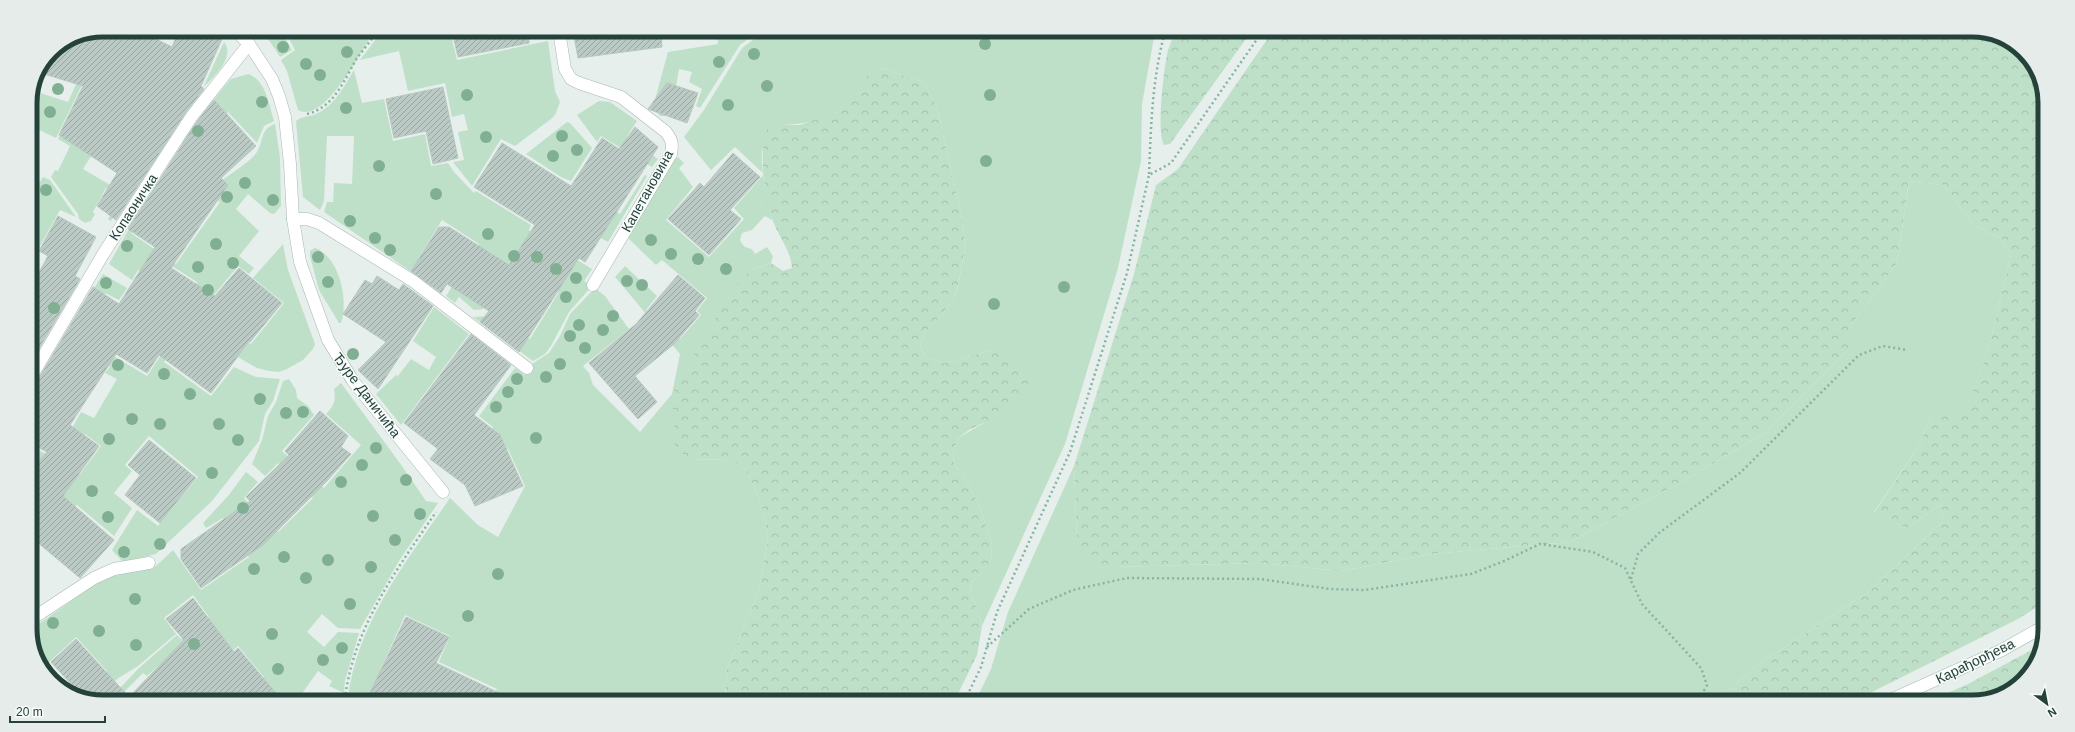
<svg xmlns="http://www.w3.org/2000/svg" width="2075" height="732" font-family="Arial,sans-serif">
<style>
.green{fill:#bfe0c8}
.forest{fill:url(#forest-crowns)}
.building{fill:url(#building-hatch);stroke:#b8c9c2}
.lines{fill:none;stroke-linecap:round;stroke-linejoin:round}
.service-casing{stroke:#a8b8b2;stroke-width:13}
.minor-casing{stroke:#a8b8b2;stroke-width:13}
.tertiary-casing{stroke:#a8b8b2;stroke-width:13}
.path{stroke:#86b3a5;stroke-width:2.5;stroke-dasharray:2 3;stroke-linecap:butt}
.service{stroke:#fff;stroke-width:12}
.minor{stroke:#fff;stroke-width:12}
.tertiary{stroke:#fff;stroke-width:12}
.tree{fill:#80af93}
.labels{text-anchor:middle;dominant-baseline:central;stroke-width:3;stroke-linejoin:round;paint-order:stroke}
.street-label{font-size:14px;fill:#24423a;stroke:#f7fbf9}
.rim{fill:none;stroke:#24423a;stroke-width:5}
</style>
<defs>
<pattern id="forest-crowns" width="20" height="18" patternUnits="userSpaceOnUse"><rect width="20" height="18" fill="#bfe0c8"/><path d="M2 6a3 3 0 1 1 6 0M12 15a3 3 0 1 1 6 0" fill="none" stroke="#a4c1ad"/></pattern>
<pattern id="building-hatch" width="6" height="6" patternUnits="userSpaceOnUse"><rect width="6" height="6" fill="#bbcac4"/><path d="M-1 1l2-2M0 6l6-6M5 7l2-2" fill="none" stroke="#98a6a0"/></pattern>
</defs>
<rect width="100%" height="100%" fill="#e6efeb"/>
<g class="green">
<path d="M261 30H277L282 33 284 30H287L284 36 292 50 280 57 273 46Z"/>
<path d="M290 30 375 31C362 48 325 125 298 110L287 71 281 60 295 50 287 35Z"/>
<path d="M382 31H450L457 60 548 41 555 91 560 102 555 115 551 119 515 146 501 139 472 186 453 162 464 160 458 132 468 130 464 114 452 117 445 83 408 91 399 51 360 60Z"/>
<path d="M717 31H759L740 45 700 108 696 106 702 89 689 82 692 72 679 69 676 86 667 113 664 116H660L653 107 668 52 718 44Z"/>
<path d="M765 31 1155 32 1142 104 1141 161 1118 268 1065 444 982 626 977 608 970 593 971 583 991 562 992 545 980 507 963 475 954 464 953 455 958 438 984 423 991 350 947 363 926 358 920 347 925 332 941 316 953 300 958 286 965 249 963 223 937 107 923 82 881 68C864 79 861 88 848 103 831 121 800 125 776 125 772 132 762 144 762 152 760 169 768 203 772 220L765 216 752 230 742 233 740 240C743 246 745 248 752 249L755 254 767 247 773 256 771 263 751 270 713 322 693 359 689 459 733 460 746 470 756 491 764 513 768 541 758 594 727 668 725 699H492L497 689 439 662 450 636 405 615 381 668 390 676 400 699H348C356 624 408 559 450 498L478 525 498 537 525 486 508 449 474 463 458 476 493 427 479 416 515 368 525 375 532 364 549 353 560 336 570 314 595 288 605 296 629 329 583 366 589 373 593 385 640 432 672 394 680 354 615 277 625 266 657 296 646 310 680 339 701 315 697 311 707 298 662 260 656 265 628 238 674 160 678 157 684 163 679 168 693 187 666 220 709 257 744 219 734 208 764 174 735 147 711 170 684 137 704 110 742 48Z"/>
<path d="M224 42C236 57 213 77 203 88Z"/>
<path d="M98 52 56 138 31 126 30 128V98L34 91 68 102 77 82Z"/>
<path d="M354 70 362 103 384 99 393 141 425 134 431 166 448 163 454 172 474 193 476 191 531 225 529 230 592 269 584 281 592 286 569 312 551 346 545 354 533 361 473 317 492 316 530 339 559 292 513 262 483 309 474 310 459 297 455 303 446 296 479 244 442 220 418 259 422 262 438 290 324 212 327 202H333L334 183 352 184 354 136H327L324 201 320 210 303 197 296 121C301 116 310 117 316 114 335 106 344 86 354 70Z"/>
<path d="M248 74C266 80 269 105 274 121L264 126 257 143 228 112 189 148 183 144 182 141 223 88 231 79Z"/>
<path d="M599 101 610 102 637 121 627 136 658 159 652 167 601 136 597 142 577 115Z"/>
<path d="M67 120 104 135 83 169 127 195 111 221 108 219 121 196 106 188 93 212 95 214 91 221 85 223 79 219 78 214 51 177 55 170 58 171 70 146 58 139Z"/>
<path d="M567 122 570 123 592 148 571 181 561 177 526 154Z"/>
<path d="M275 124 280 157 281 206 274 214 270 213 248 194 236 209 259 231 239 256 254 268 249 274 238 266 204 307 251 344 284 303 253 278 283 244 288 270 315 344 313 349 303 360 287 369 279 372 269 371 257 368 231 353 193 291 197 282 159 258 148 275 138 270 132 280 109 264 139 211 143 214 131 233 176 264 220 202 188 175 222 180C231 174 252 160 257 152 264 140 260 129 275 124Z"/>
<path d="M645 175 647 176 608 242 595 235 612 209 620 214Z"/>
<path d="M43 177 50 180 76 217 60 210 35 255 31 247 34 239 30 238V179L39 183Z"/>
<path d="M1909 181 1943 185 1974 225 2002 239 2011 255 1988 351 1964 416H1931L1919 446 1874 512 1907 528 1941 504 1943 521 1868 592 1759 664 1716 701 976 700 991 669 1008 612 1074 466 1077 541 1114 567 1259 563 1341 571 1431 554 1570 542 1676 485 1765 433 1849 349V328L1897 263Z"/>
<path d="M315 248C339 256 349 301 341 323H339L319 290 310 256V251Z"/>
<path d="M103 274 127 288 119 300 105 293 84 325 74 320Z"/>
<path d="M434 307 469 334 401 425 376 394 396 375 398 376 411 359 429 370 436 357 413 341Z"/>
<path d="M69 329 147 376 173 337 180 340 164 362 211 396 234 367 256 377 280 379 273 401 265 414 259 441 212 501 156 554 123 562 112 550 137 510 158 526 198 477 149 436 125 465 132 471 114 493 132 508 114 536 77 505 74 507 30 467V445L80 474 101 446 85 434 67 460 58 454 81 412 94 418 117 379 105 373 110 367 64 337Z"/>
<path d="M289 379 296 390 297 398 309 407 314 415 282 451 324 488 361 445 326 414C334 406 336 400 334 389L341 383 402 466 426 501 438 503 399 561 360 629 338 628 322 614 307 632 324 647 338 632 359 633 345 681 344 693 329 686 332 681 318 671 298 699 240 697 264 677 238 646 204 675 193 698 158 666 147 676 143 673 123 693 120 688 139 668 177 635 181 639 209 617 193 595 164 618 176 634 138 666 117 679 100 698H93L85 690 107 671 76 637 46 665 64 684 62 686 45 674 30 634V630L104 578 155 567 173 550 201 590 249 557 223 518 206 528 203 523 228 496 246 472 258 482 244 498 278 532 313 498 278 463 265 476 252 464 262 440 268 416 276 402 283 381Z"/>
<path d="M35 560 38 570 30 594V566Z"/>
</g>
<g class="forest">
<path d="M1175 32H1251L1170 144 1164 145C1156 131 1164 67 1168 50 1170 44 1173 38 1175 32Z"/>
<path d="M1271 32 1995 34 2030 58 2045 98 2042 604 2018 619 1864 696 1843 702 1716 701 1759 664 1868 592 1943 521 1941 504 1907 528 1874 513 1919 446 1931 416 1964 415 1988 351 2011 255 2002 239 1974 225 1943 185 1909 181 1897 263 1849 328V349L1765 433 1676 485 1570 542 1431 554 1341 571 1259 563 1114 567 1086 561 1077 541 1074 466 1134 274 1156 185 1178 169 1268 38Z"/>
<path d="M881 68 923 82 937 107 963 223 965 249 958 285 953 300 941 316 925 332 920 347 926 358 947 363 991 350 1005 354 1019 366 1028 381V395L1010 410 969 430 958 438 953 455 954 464 963 475 980 507 992 545 991 562 971 583 970 593 977 608 982 626 977 655 955 700 725 699 727 668 758 594 768 541 764 513 756 491 746 470 733 460 689 459 675 447 672 394 730 292 751 270 771 263 783 271 792 268C791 251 779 237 773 221 765 200 757 148 768 128L776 125H800L837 112 847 103 867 76Z"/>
<path d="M2041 645V652L2016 687 1972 702H1927L1968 684Z"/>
</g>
<g class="building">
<path d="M103 30H138L172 47 179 30H226L201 86 204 89 186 112 116 220 97 206 117 173 59 135 83 86 41 73 51 51 75 35Z"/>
<path d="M452 31H528L529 43 458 57Z"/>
<path d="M573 31H661L662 47 578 58Z"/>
<path d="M667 83 698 93 687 123 648 109Z"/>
<path d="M443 87 458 158 433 164 426 131 394 138 386 99Z"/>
<path d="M214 100 256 146 221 178 228 185 171 268 215 296 239 268 282 303 250 342 249 341 211 393 159 355 147 373 116 354 70 425 99 446 63 496 114 540 80 578 30 536V470L47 452 30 443V386L36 383 93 287 119 304 155 247 128 229 198 120Z"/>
<path d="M635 127 658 147 585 262 579 258 519 352 480 322 489 311 447 284 441 293 411 271 439 227H449L509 265 535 225 474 187 502 143 571 186 602 138 619 149Z"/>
<path d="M733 153 760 177 730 210 741 219 709 255 668 219 700 183 704 187Z"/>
<path d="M58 216 96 237 75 276 80 279 30 364V289L48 256 39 251Z"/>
<path d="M678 275 705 298 695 311 699 315 674 344 635 376 657 402 638 419 589 363 636 324Z"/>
<path d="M377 276 399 290 403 284 433 306 378 389 358 370 386 342 343 314 365 280 372 284Z"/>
<path d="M471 334 511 365 474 415 500 435 523 486 475 506 465 485 430 459 438 449 404 423Z"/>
<path d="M320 411 348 436 341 447 351 454 326 482 263 545 201 588 181 559V549L250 501 246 497 289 455 285 451Z"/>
<path d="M149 440 196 478 160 523 125 495 140 475 128 465Z"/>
<path d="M193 598 234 652 238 648 281 699 84 698 51 662 76 639 129 697 184 640 166 619Z"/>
<path d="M406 617 449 637 436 663 512 699H367Z"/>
</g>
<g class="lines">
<defs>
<path id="service" d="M30 620 94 578 114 569 149 563"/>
<g id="minor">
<path d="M235 30 249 44 272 79 279 96 285 117 290 164 293 219 300 262 328 340 353 381 443 492"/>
<path d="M559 31 565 69 571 79 579 83 621 97 666 132C672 140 673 144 671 154L593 285"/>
<path d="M293 219H307L319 223 413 281 527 368"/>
<path d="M30 379 102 256 164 159 192 116 249 44"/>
</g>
<path id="tertiary" d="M1886 702 2002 650 2041 628"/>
</defs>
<use href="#service" class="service-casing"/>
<use href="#minor" class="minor-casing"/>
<use href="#tertiary" class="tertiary-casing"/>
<g class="path">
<path d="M307 114C335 107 344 80 357 58 364 49 371 40 378 31"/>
<path d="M1149 174C1151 126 1152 79 1165 32"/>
<path d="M1631 579 1638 554 1659 533 1740 473 1859 355 1883 346 1907 350"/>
<path d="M987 647 1029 609 1073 590 1127 578 1260 579 1330 589 1365 590 1471 574 1504 561 1540 544 1593 552 1625 568 1642 604 1701 668 1707 685 1698 701"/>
<path d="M345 699C353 628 397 569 436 512"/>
<path d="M965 700 981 667 997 612 1070 452 1127 273 1149 175 1171 163 1262 32"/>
</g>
<use href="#service" class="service"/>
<use href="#minor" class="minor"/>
<use href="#tertiary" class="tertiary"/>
</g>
<g class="tree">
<circle cx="985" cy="44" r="6"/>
<circle cx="283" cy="47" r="6"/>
<circle cx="347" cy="52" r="6"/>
<circle cx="754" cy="54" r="6"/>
<circle cx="719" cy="62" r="6"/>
<circle cx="306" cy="64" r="6"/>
<circle cx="320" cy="75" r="6"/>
<circle cx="767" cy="86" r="6"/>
<circle cx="58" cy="89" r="6"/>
<circle cx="467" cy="95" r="6"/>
<circle cx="990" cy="95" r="6"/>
<circle cx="262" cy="102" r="6"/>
<circle cx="728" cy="105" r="6"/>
<circle cx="346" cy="108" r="6"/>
<circle cx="50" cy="112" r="6"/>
<circle cx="198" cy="131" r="6"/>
<circle cx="562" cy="136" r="6"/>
<circle cx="486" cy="137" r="6"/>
<circle cx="577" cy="150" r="6"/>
<circle cx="553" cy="156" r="6"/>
<circle cx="986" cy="161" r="6"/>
<circle cx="379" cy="166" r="6"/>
<circle cx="245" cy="183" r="6"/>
<circle cx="46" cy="190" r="6"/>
<circle cx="436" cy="194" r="6"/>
<circle cx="227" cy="197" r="6"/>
<circle cx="273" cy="200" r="6"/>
<circle cx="350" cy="221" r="6"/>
<circle cx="488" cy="234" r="6"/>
<circle cx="375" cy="238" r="6"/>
<circle cx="651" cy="240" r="6"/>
<circle cx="216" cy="244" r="6"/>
<circle cx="127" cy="246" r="6"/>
<circle cx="390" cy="250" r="6"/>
<circle cx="671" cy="254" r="6"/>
<circle cx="514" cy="256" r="6"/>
<circle cx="318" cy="257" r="6"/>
<circle cx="537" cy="257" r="6"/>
<circle cx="698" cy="259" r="6"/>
<circle cx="233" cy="263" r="6"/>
<circle cx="198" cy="267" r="6"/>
<circle cx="556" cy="269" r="6"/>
<circle cx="726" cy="269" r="6"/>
<circle cx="576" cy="278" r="6"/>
<circle cx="627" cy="281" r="6"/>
<circle cx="328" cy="282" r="6"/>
<circle cx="106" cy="283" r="6"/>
<circle cx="642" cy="285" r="6"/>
<circle cx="1064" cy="287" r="6"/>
<circle cx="208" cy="290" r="6"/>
<circle cx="566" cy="297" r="6"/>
<circle cx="994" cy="304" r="6"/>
<circle cx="54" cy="308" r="6"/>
<circle cx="613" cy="316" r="6"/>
<circle cx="579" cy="325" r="6"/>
<circle cx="603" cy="330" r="6"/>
<circle cx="570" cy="336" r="6"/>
<circle cx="585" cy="348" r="6"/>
<circle cx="353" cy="354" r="6"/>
<circle cx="560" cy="364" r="6"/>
<circle cx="118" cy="365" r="6"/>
<circle cx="164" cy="374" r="6"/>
<circle cx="546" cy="377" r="6"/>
<circle cx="517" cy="379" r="6"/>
<circle cx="508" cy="392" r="6"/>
<circle cx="190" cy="394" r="6"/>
<circle cx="260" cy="399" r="6"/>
<circle cx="496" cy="407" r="6"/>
<circle cx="303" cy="412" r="6"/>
<circle cx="286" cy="413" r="6"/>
<circle cx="132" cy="419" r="6"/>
<circle cx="160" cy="424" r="6"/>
<circle cx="219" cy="424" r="6"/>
<circle cx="536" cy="438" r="6"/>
<circle cx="109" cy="439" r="6"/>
<circle cx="238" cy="440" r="6"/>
<circle cx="376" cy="448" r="6"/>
<circle cx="362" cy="465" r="6"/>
<circle cx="212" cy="473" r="6"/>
<circle cx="406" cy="480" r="6"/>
<circle cx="341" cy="482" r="6"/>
<circle cx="92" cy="491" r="6"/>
<circle cx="243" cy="508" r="6"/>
<circle cx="420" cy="514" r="6"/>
<circle cx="373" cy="516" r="6"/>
<circle cx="108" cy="517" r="6"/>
<circle cx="395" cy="540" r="6"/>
<circle cx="160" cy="544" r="6"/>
<circle cx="124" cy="552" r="6"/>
<circle cx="284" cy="557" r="6"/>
<circle cx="328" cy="560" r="6"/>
<circle cx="371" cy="567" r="6"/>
<circle cx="254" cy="569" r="6"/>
<circle cx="498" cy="574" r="6"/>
<circle cx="306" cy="578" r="6"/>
<circle cx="135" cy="599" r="6"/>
<circle cx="350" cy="604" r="6"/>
<circle cx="468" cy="616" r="6"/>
<circle cx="53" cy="623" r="6"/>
<circle cx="99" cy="631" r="6"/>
<circle cx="272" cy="634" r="6"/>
<circle cx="194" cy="644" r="6"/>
<circle cx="136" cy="645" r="6"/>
<circle cx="342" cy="648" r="6"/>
<circle cx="323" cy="660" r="6"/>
<circle cx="278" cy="669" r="6"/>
</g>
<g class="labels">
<g class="street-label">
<text transform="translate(647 191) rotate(-61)">Капетановина</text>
<text transform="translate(133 207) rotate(-57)">Копаоничка</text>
<text transform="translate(367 395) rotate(53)">Ђуре Даничића</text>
<text transform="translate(1975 661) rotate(-26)">Карађорђева</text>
</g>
</g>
<path d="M0 0H2075V732H0ZM103 37H1972A66 66 0 0 1 2038 103V629A66 66 0 0 1 1972 695H103A66 66 0 0 1 37 629V103A66 66 0 0 1 103 37Z" fill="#e6ecea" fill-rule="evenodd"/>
<path class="rim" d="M103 37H1972A66 66 0 0 1 2038 103V629A66 66 0 0 1 1972 695H103A66 66 0 0 1 37 629V103A66 66 0 0 1 103 37Z"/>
<g transform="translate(2047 704) rotate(148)" stroke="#f7fbf9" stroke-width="3" paint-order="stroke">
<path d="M0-3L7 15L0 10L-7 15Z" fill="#24423a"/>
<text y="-6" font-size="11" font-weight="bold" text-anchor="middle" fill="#24423a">N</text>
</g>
<path d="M10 716v6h95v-6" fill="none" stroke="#24423a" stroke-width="2"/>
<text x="16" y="716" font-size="12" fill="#24423a" stroke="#f7fbf9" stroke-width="3" paint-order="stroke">20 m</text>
</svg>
